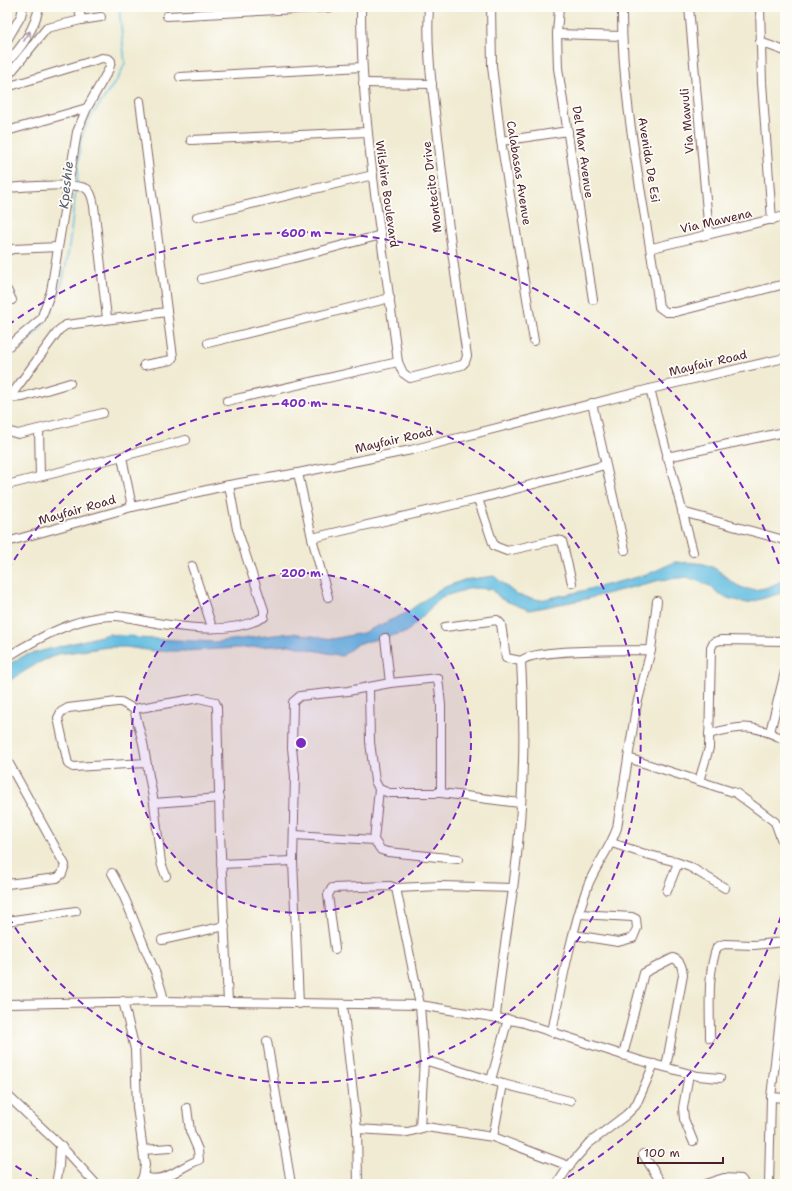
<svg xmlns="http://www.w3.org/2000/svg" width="792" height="1191" font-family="'Shantell Sans',sans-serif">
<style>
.water{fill:#63bee1;stroke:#566e86}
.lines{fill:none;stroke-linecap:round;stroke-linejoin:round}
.stream{stroke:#63bee1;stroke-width:1.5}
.minor-casing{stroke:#846665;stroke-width:10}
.minor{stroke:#fff;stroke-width:8}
.oneway{stroke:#ae9aa0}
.ring{fill:none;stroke:#7b2cbf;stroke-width:2;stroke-dasharray:7 5}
.labels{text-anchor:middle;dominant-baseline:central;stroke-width:3.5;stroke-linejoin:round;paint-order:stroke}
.street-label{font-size:12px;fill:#4a1f2b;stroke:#fdfcf7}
.water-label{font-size:13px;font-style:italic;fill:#53576b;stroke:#fdfcf7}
.centre{fill:#7b2cbf;stroke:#fdfcf7;stroke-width:2}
.ring-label{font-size:12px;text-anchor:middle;font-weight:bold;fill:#7b2cbf;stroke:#fdfcf7;stroke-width:3.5;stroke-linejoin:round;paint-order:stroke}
</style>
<rect width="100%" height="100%" fill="#fdfcf7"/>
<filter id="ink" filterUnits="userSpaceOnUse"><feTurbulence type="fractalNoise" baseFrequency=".025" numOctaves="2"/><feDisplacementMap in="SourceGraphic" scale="8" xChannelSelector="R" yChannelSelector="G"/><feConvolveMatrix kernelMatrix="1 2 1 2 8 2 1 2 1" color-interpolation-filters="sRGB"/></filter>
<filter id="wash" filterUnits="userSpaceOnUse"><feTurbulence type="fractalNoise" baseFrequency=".012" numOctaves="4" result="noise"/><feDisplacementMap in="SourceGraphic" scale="16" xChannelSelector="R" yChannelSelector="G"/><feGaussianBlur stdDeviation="0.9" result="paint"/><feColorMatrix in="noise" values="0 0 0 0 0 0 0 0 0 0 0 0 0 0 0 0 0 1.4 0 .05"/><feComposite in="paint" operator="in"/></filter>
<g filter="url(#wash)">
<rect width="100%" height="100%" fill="#f0ebd2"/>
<path class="water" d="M675 562C685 563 698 562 707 565 718 568 726 578 735 584 752 595 769 588 785 579V592L747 603 724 597 708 585 687 577 660 580 586 599 529 610 501 599 492 589 471 588 441 597 407 632 357 644 342 656 289 645 185 651H154L126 647H108L58 654 38 663 7 682V665L26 655 109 634 137 638 215 642 292 633 332 639 363 633 406 613 440 589 464 580 494 576 517 595 540 600 574 593 646 575Z"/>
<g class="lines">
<g class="stream">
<path d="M77 184 80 143 84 130 89 120 120 75 125 63 119 7"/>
<path d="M7 355C16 348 26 344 34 335 70 298 69 238 76 189"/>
<path d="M120 636H133L140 639"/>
</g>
</g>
</g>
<g filter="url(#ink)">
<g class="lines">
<defs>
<g id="minor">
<path d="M361 7C361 127 383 244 398 362L403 373 410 378 462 365 465 362 467 356C456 283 446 210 438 137 433 94 426 50 429 7"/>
<path d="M491 7 492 66 501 141 534 341"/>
<path d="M559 7 557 34 558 68 593 300"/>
<path d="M622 7C621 108 646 208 659 307L666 312H676L785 284"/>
<path d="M689 7 709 234"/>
<path d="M760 7 762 83 772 220"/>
<path d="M167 16 335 7"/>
<path d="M81 20 101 17"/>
<path d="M557 34 622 36"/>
<path d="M7 40 21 16 23 7"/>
<path d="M760 42 785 51"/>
<path d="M7 62C22 48 35 27 39 7"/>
<path d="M7 77 47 28 81 20 79 7"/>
<path d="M180 77 362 67"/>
<path d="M363 83 432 84"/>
<path d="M7 87 102 58 109 59 111 61 109 69 87 108 77 132 51 291 41 319 9 346"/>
<path d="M140 101 173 357 171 360 144 365"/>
<path d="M7 131 87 108"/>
<path d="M191 140 367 132"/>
<path d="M501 141 568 131"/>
<path d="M7 188C20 187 78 182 87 189 92 193 93 201 94 206L107 318"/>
<path d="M197 217 373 175"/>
<path d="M652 248 785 216"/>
<path d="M7 251 13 249 58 247"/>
<path d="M202 279 294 258 381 235"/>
<path d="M7 290 12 300"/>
<path d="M208 343 390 298"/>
<path d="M650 389 693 552"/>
<path d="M10 398 23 397 70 383"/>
<path d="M7 401 59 330 66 325 167 312"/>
<path d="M227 401 398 362"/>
<path d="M592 403 625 550"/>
<path d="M39 429 40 476"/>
<path d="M7 431 18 434 103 413"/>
<path d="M122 457 132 507"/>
<path d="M667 457 785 432"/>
<path d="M298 473 312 538 328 597"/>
<path d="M7 485 186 440"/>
<path d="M478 499 494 546 507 551 555 540 562 541 572 583"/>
<path d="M682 512 784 540"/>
<path d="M312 538 478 499 605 465"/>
<path d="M7 542 132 507 229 485 298 473 411 450 650 389 785 358"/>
<path d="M192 566 212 627"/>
<path d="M445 627 497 620 501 624 506 658 521 661"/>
<path d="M385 638 390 683"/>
<path d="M651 650 657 601"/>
<path d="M7 657C38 638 78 616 114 616 126 616 139 620 151 622 186 628 231 635 264 617V610L237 529 229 485"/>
<path d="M521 661C534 648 628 651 651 650L636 708 617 828C610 849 596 865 588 885 572 929 561 986 552 1032"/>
<path d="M369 687 370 742 375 781 379 789 374 840 381 850 388 852 458 859"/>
<path d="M134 709 199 698 215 702 217 707 220 834 228 1002"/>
<path d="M770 732 785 672"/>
<path d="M709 734C742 725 754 724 785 740"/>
<path d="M628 758 736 793 775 822 785 849"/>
<path d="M7 760 65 865 62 874 57 878 7 884"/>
<path d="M146 763 73 767 68 764 58 718 61 712 68 708 117 702H121L134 709 143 743 154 803 161 863 166 876"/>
<path d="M699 781 709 748 711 648 714 642 721 640 785 641"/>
<path d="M379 789 389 793H441L520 803"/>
<path d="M154 803 220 798"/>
<path d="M295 835 374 840"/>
<path d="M612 843 642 853 673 861 690 867 725 888"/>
<path d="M221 864 293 861"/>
<path d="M112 873C125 895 133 919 143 943 151 964 160 978 164 1001"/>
<path d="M396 888 441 886 513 888"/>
<path d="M667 891 678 863"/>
<path d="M7 921 76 911"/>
<path d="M574 935 618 942 633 938 637 928 636 919 632 917 580 914"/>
<path d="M162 940 225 926"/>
<path d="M335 949 328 895 332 888 390 886 396 888 420 1005 424 1060 420 1128"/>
<path d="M123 1001 135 1049 137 1107 145 1165 143 1177 139 1184"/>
<path d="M7 1004 164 1001 420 1005 521 1022 638 1060 698 1076 720 1078"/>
<path d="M299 1004 293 861 295 776 292 748 293 702 300 696 348 691 390 683 438 678 441 705V793"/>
<path d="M343 1004 357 1129 358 1184"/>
<path d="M496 1016C500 974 507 932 513 889 523 814 526 737 521 661"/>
<path d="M710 1038C710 1010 707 973 717 947L724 944 754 945 785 942"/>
<path d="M267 1041 291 1184"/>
<path d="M623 1055 644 973 673 958C681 961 682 967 683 975L666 1067"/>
<path d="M424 1060 503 1084 570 1101"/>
<path d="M689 1074 683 1108 684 1119 693 1141"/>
<path d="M491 1080 508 1019"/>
<path d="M7 1095 60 1145 96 1184"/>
<path d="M771 1097 785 1098"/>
<path d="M357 1129 408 1132 426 1127 493 1137 569 1166"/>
<path d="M493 1137 503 1084"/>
<path d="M143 1150 170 1148"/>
<path d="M643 1154 662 1184"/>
<path d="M143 1177C167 1184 178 1167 199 1160L198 1150 190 1131 187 1108"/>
<path d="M56 1184 59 1167 60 1145"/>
<path d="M557 1184 569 1166 588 1144 626 1115 636 1105 654 1064"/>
<path d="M705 1184 724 1178 741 1179 745 1184"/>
<path d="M769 1184 771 1097 785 976"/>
</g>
</defs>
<use href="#minor" class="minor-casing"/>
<use href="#minor" class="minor"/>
</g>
<defs><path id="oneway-shaft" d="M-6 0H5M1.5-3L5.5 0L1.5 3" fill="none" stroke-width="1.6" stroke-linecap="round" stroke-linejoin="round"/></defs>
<use class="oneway" href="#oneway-shaft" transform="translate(27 36) rotate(-58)"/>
</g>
<circle cx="301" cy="743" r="170" fill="#7b2cbf" fill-opacity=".12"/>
<g class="ring">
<circle cx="301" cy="743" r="170"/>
<path d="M8 570A340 340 0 1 1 8 916"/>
<path d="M785 905A510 510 0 0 1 560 1182M42 1182A510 510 0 0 1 8 1161M8 325A510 510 0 0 1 785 581"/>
</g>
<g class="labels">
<g class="street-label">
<text transform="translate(687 121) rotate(-95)">Via Mawuli</text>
<text transform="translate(583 152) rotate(82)">Del Mar Avenue</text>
<text transform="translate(649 160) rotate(81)">Avenida De Esi</text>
<text transform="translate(519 173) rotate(81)">Calabasas Avenue</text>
<text transform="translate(432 187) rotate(-97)">Montecito Drive</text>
<text transform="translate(387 194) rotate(82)">Wilshire Boulevard</text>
<text transform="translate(716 221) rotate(-13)">Via Mawena</text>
<text transform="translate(708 363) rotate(-13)">Mayfair Road</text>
<text transform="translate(394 440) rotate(-13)">Mayfair Road</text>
<text transform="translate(77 510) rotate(-16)">Mayfair Road</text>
</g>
<g class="water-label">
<text transform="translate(66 185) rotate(-84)">Kpeshie</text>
</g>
</g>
<circle cx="301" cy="743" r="6" class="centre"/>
<g class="ring-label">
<text x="301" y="237">600 m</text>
<text x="301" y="407">400 m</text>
<text x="301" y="577">200 m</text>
</g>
<rect width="792" height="1191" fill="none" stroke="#fdfcf7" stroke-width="24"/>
<path d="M638 1157v6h85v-6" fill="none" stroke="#4a1f2b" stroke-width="2"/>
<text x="644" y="1157" font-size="12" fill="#4a1f2b" stroke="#fdfcf7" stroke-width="3" paint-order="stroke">100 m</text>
</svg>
